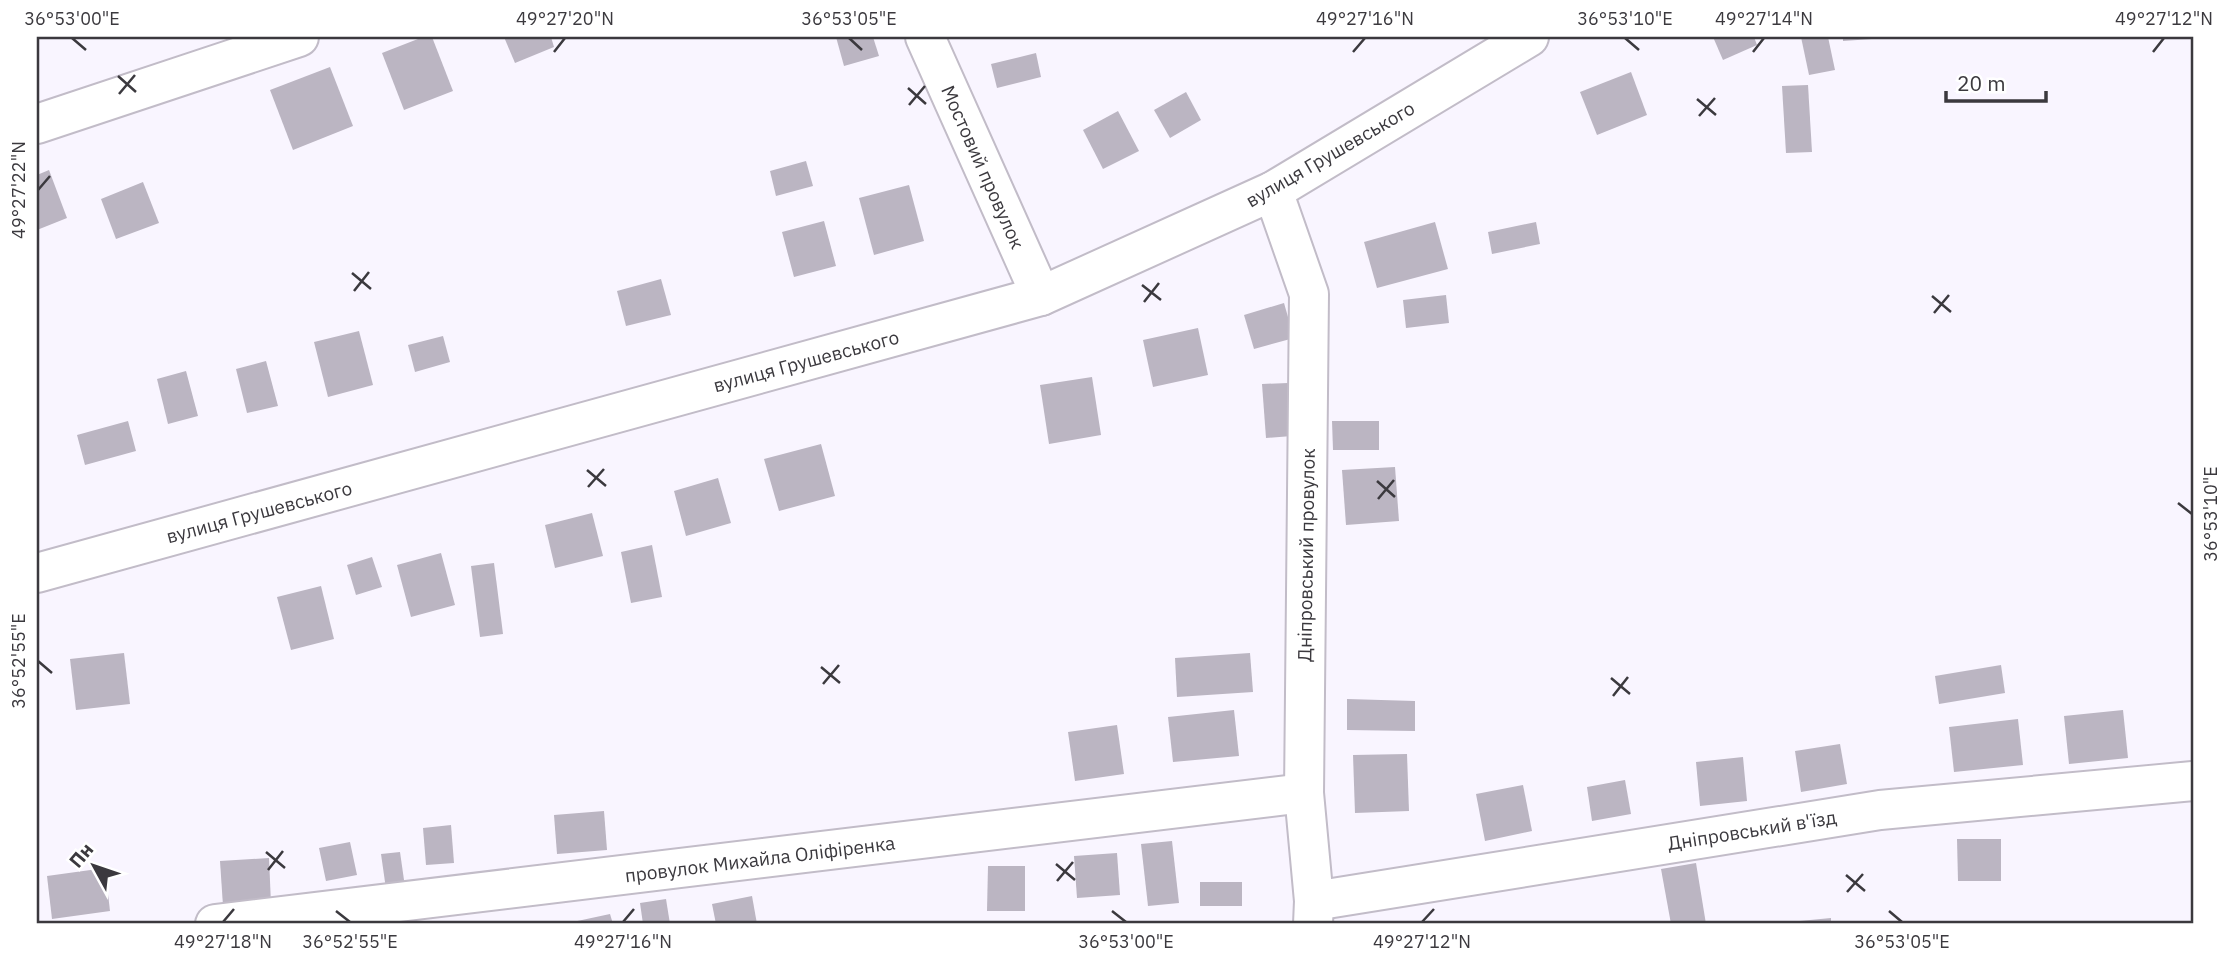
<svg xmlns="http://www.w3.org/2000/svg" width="2230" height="961" font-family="'IBM Plex Sans',sans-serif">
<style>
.building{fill:#bbb5c2}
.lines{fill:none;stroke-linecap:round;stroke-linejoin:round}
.minor-casing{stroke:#c2bcc8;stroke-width:42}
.minor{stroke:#fff;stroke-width:38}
.ticks{fill:none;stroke:#3b393e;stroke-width:2.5}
.labels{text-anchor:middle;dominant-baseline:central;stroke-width:7;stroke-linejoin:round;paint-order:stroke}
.street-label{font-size:19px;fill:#3b393e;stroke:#fff}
.neatline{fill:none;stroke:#3b393e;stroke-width:2.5}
.ticks-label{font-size:18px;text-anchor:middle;fill:#3b393e}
</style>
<rect width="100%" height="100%" fill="#f9f5ff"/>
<g class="building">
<path d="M423 37H432L453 91 404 110 382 53Z"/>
<path d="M504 37H551L554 47 515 63Z"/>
<path d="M836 37H873L879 56 844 66Z"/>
<path d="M1713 37H1754L1757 45 1723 60Z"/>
<path d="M1801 37H1828L1835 70 1809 75Z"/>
<path d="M1843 37H1872V39L1843 41Z"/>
<path d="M1036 53 1041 77 997 88 991 64Z"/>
<path d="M330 67 353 126 293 150 270 90Z"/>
<path d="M1631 72 1647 115 1597 135 1580 92Z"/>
<path d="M1808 85 1812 152 1786 153 1782 86Z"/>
<path d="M1186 92 1201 120 1170 138 1154 110Z"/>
<path d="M1118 111 1139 151 1103 169 1083 130Z"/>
<path d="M806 161 813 186 776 196 770 171Z"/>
<path d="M49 170 67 218 37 230V175Z"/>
<path d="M143 182 159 223 116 239 101 199Z"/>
<path d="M909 185 924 241 874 255 859 198Z"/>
<path d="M824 221 836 266 794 277 782 232Z"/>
<path d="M1435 222 1448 269 1377 288 1364 242Z"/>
<path d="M1536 222 1540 244 1492 254 1488 232Z"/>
<path d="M661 279 671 315 626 326 617 291Z"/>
<path d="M1446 295 1449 323 1406 328 1403 300Z"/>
<path d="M1284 303 1294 338 1254 349 1244 315Z"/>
<path d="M1198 328 1208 375 1153 387 1143 340Z"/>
<path d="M359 331 373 385 328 397 314 342Z"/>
<path d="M443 336 450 362 415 372 408 345Z"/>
<path d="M266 361 278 406 247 413 236 369Z"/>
<path d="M186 371 198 416 168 424 157 379Z"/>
<path d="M1092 377 1101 435 1049 444 1040 385Z"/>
<path d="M1288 383 1292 436 1266 438 1262 384Z"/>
<path d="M128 421 136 451 85 465 77 435Z"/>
<path d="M1332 421H1379V450H1333Z"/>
<path d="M821 444 835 496 779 511 764 459Z"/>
<path d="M1395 467 1399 521 1346 525 1342 470Z"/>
<path d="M718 478 731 523 686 536 674 491Z"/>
<path d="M592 513 603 556 555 568 545 525Z"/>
<path d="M652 545 662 597 631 603 621 552Z"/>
<path d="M441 553 455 605 411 617 397 565Z"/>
<path d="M372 557 382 587 356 595 347 565Z"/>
<path d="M494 563 503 634 480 637 471 566Z"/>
<path d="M321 586 334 639 291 650 277 597Z"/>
<path d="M124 653 130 704 76 710 70 659Z"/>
<path d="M1250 653 1253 692 1177 697 1175 658Z"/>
<path d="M2001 665 2005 693 1939 704 1935 676Z"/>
<path d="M1347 699 1415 701V731L1347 730Z"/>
<path d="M1234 710 1239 756 1173 762 1168 717Z"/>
<path d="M2123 710 2128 758 2069 764 2064 716Z"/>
<path d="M2018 719 2023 765 1954 772 1949 727Z"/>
<path d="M1117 725 1124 774 1075 781 1068 732Z"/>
<path d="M1840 744 1847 784 1801 792 1795 751Z"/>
<path d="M1407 754 1409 811 1355 813 1353 755Z"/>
<path d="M1743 757 1747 801 1700 806 1696 762Z"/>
<path d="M1625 780 1631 814 1592 821 1587 787Z"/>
<path d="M1523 785 1532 831 1485 841 1476 794Z"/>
<path d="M604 811 607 850 557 854 554 815Z"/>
<path d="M451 825 454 863 426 865 423 828Z"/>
<path d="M1957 839H2001V881H1958Z"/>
<path d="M1172 841 1179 903 1148 906 1141 844Z"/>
<path d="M350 842 357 875 326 881 319 848Z"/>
<path d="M400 852 405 887 386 889 381 854Z"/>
<path d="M1117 853 1120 895 1077 898 1074 856Z"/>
<path d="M269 858 271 904 223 906 220 861Z"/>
<path d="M1696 863 1706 924H1671L1661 869Z"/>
<path d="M988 866H1025V911H987Z"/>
<path d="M105 868 110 911 52 919 47 876Z"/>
<rect x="1200" y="882" width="42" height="24"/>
<path d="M752 896 757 924H716L712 904Z"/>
<path d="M666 899 670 924H643L640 903Z"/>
<path d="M610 914 613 924H568V923Z"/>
<path d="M1831 918V924H1789V922Z"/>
</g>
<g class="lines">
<defs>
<g id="minor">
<path d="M925 37 1041 296"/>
<path d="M37 124 299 37"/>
<path d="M1273 191 1309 294 1304 793 1314 901 1313 924"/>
<path d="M37 573 1041 296 1273 191 1529 37"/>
<path d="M1314 901 1880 810 2193 781"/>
<path d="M215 924 1304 793"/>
</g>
</defs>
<use href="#minor" class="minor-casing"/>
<use href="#minor" class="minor"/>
</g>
<path class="ticks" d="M72 38 86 50M849 38 862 50M1625 38 1639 50M554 52 565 38M1353 52 1365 38M1753 52 1764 38M2153 52 2164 38M118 76 136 92M908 88 926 104M119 94 135 75M1697 99 1716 115M909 105 925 86M1699 116 1715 98M38 190 50 176M352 273 371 289M1142 285 1161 300M354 291 369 272M1932 296 1951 312M1144 302 1159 283M1934 313 1949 295M587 470 606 486M1377 481 1395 497M588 487 604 469M1378 499 1394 480M2178 503 2192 514M38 661 52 673M821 667 840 683M1611 678 1630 694M823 684 839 665M1613 696 1628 677M266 852 285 868M1056 864 1075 880M268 870 283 851M1846 875 1865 891M1057 881 1073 862M1847 892 1863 874M336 911 350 922M1112 911 1126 922M1889 911 1902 922M223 922 234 909M623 922 634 909M1422 922 1434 909"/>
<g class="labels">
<g class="street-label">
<text transform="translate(1330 154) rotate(-30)">вулиця Грушевського</text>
<text transform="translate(983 167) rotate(66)">Мостовий провулок</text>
<text transform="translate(806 361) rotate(-15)">вулиця Грушевського</text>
<text transform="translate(259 512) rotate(-15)">вулиця Грушевського</text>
<text transform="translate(1306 555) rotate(-89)">Дніпровський провулок</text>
<text transform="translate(1752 830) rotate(-9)">Дніпровський в'їзд</text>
<text transform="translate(760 859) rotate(-7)">провулок Михайла Оліфіренка</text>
</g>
</g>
<rect width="2230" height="961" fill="none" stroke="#ffffff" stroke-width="77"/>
<g transform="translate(94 866) rotate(310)" stroke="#ffffff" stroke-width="5" paint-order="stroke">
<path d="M0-5L12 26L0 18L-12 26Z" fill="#3b393e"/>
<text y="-10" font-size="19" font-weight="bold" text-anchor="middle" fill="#3b393e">Пн</text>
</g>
<path d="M1946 91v10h100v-10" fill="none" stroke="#3b393e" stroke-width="3.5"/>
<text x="1957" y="91" font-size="21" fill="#3b393e" stroke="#ffffff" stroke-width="5" paint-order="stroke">20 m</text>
<rect x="38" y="38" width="2154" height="884" class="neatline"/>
<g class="ticks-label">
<text x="72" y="25">36°53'00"E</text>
<text x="565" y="25">49°27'20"N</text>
<text x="849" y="25">36°53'05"E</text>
<text x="1365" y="25">49°27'16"N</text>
<text x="1625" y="25">36°53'10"E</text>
<text x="1764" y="25">49°27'14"N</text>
<text x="2164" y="25">49°27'12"N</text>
<text transform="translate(19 190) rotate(-90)" y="6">49°27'22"N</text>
<text transform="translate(2211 514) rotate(-90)" y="6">36°53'10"E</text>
<text transform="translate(19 661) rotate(-90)" y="6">36°52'55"E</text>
<text x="223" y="948">49°27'18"N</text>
<text x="350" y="948">36°52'55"E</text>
<text x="623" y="948">49°27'16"N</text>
<text x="1126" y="948">36°53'00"E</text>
<text x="1422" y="948">49°27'12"N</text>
<text x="1902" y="948">36°53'05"E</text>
</g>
</svg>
